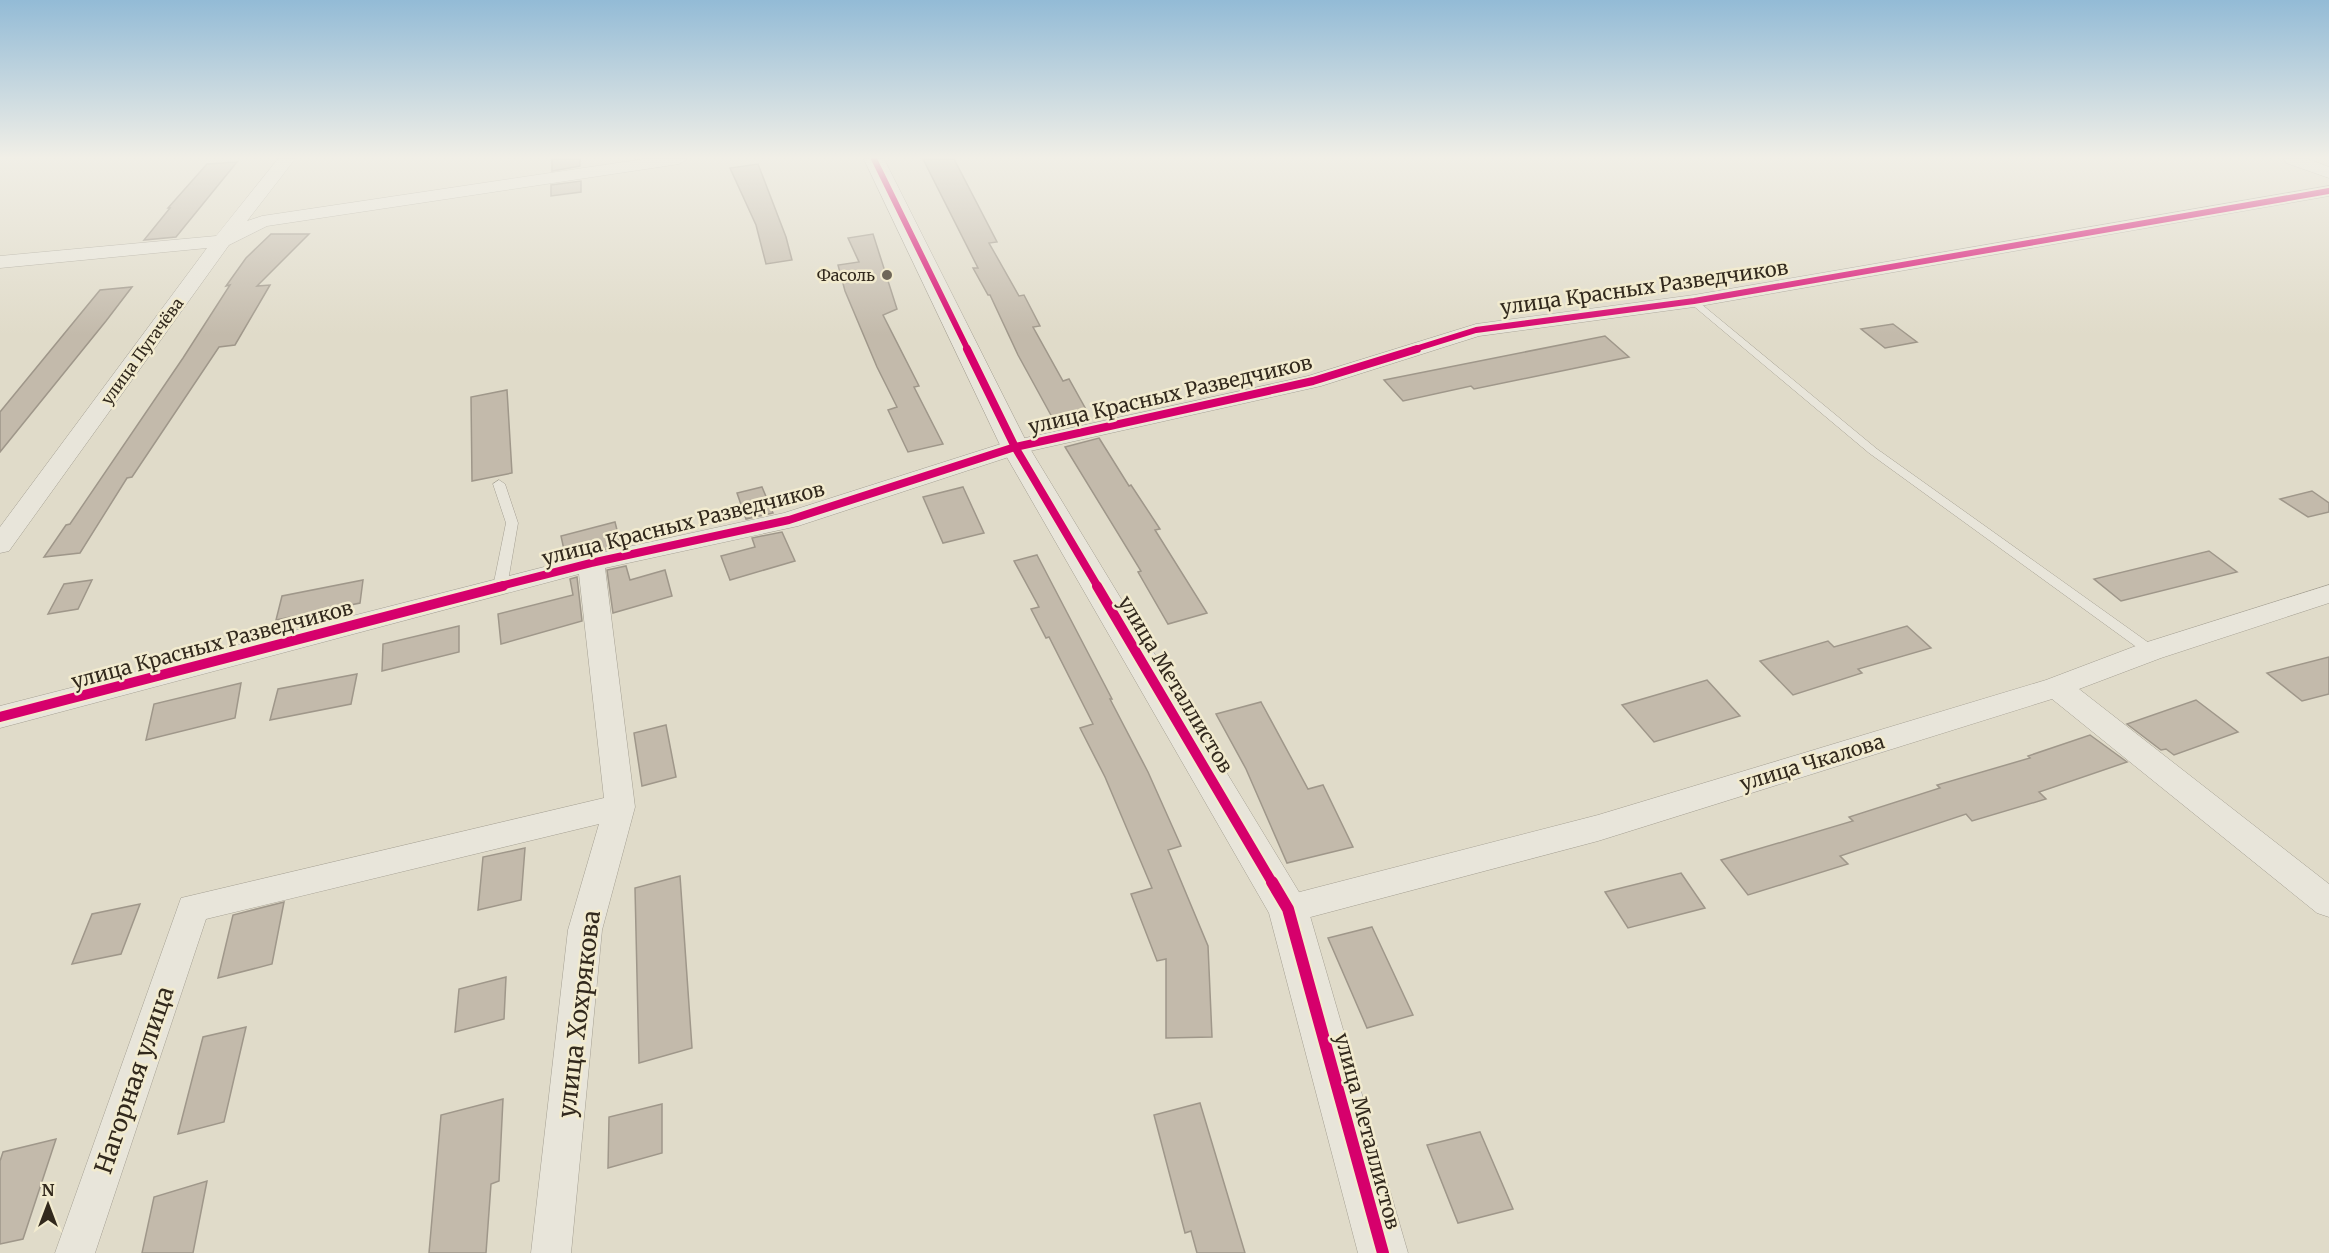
<svg xmlns="http://www.w3.org/2000/svg" width="2329" height="1253" font-family="Merriweather,serif">
<style>
.building{fill:#c3baab;stroke:#9f978a;stroke-width:1.5}
.lines{fill:none;stroke-linecap:round;stroke-linejoin:round}
.service-casing{stroke:#a5a093;stroke-width:1}
.minor-casing{stroke:#a5a093;stroke-width:1}
.tertiary-casing{stroke:#a5a093;stroke-width:1}
.service{fill:#e8e5da;fill-rule:evenodd}
.minor{fill:#e8e5da;fill-rule:evenodd}
.tertiary{fill:#e8e5da;fill-rule:evenodd}
.cycleway-far3-casing{stroke:#f2ebcf;stroke-width:8}
.cycleway-far2-casing{stroke:#f2ebcf;stroke-width:10}
.cycleway-far1-casing{stroke:#f2ebcf;stroke-width:14}
.cycleway-casing{stroke:#f2ebcf;stroke-width:16}
.cycleway-far3{stroke:#d6006c;stroke-width:6}
.cycleway-far2{stroke:#d6006c;stroke-width:8}
.cycleway-far1{stroke:#d6006c;stroke-width:10}
.cycleway{stroke:#d6006c;stroke-width:12}
.poi-dot{fill:#6f6759;stroke:#f2ebcf;stroke-width:2}
.labels{text-anchor:middle;dominant-baseline:central;stroke-width:5;stroke-linejoin:round;paint-order:stroke}
.far-poi-label{font-size:16px;fill:#32291d;stroke:#f2ebcf;text-anchor:end}
.far-street-label{font-size:16px;fill:#32291d;stroke:#f2ebcf}
.street-label{font-size:20px;fill:#32291d;stroke:#f2ebcf}
.near-street-label{font-size:24px;fill:#32291d;stroke:#f2ebcf}
</style>
<rect width="100%" height="100%" fill="#e0dbc9"/>
<g class="building">
<path d="M552 159H580V166L552 171Z"/>
<path d="M923 159H954L997 242 989 243 1019 296 1024 295 1040 326 1033 327 1063 381 1069 379 1088 413 1084 414 1089 422 1058 428 1018 355 990 295H988L973 268H978Z"/>
<path d="M237 162 176 237 144 240 170 208H168L207 164Z"/>
<path d="M758 164 786 237 792 260 766 264 756 225 730 168Z"/>
<path d="M581 181V192L551 196V185Z"/>
<path d="M271 234H309L257 286 270 285 235 345 219 347 132 477 127 478 80 553 44 557 66 525 70 524 183 358 230 285 226 286 246 258Z"/>
<path d="M873 234 897 309 883 315 919 386 914 387 943 444 908 452 888 410 897 407 877 367 845 291 838 265 859 262 848 238Z"/>
<path d="M132 287 106 321 0 452V412L100 290Z"/>
<path d="M1893 324 1917 342 1885 348 1861 329Z"/>
<path d="M1605 336 1629 357 1474 389 1471 386 1403 401 1384 380Z"/>
<path d="M507 390 512 473 472 481 471 397Z"/>
<path d="M1099 438 1129 486 1131 485 1160 529 1155 530 1207 613 1168 624 1138 572 1141 571 1065 447Z"/>
<path d="M762 487 773 513 746 519 737 493Z"/>
<path d="M963 487 984 533 943 543 923 497Z"/>
<path d="M2312 491 2329 503V512L2308 517 2280 499Z"/>
<path d="M615 522 621 546 566 559 561 536Z"/>
<path d="M782 532 795 561 730 580 721 556 755 547 752 538Z"/>
<path d="M2209 551 2237 572 2121 601 2094 579Z"/>
<path d="M1037 555 1112 699H1110L1148 772 1181 846 1168 850 1208 946 1212 1037 1166 1038V959L1157 961 1131 894 1152 888 1105 777 1080 728 1093 724 1049 637 1046 638 1031 609 1039 607 1014 561Z"/>
<path d="M626 566 630 580 665 570 672 596 613 613 607 570Z"/>
<path d="M577 577 582 621 501 644 498 614 573 595 570 579Z"/>
<path d="M92 580 78 609 48 614 64 584Z"/>
<path d="M363 580 360 603 276 620 282 596Z"/>
<path d="M459 626V652L382 671 383 644Z"/>
<path d="M1907 626 1931 648 1858 669 1862 673 1793 695 1760 661 1828 641 1834 647Z"/>
<path d="M2329 657V694L2302 701 2267 673Z"/>
<path d="M357 674 351 704 270 720 278 689Z"/>
<path d="M1707 680 1740 716 1654 742 1622 705Z"/>
<path d="M241 683 235 718 146 740 154 704Z"/>
<path d="M2196 700 2238 732 2174 755 2166 749 2161 750 2127 724Z"/>
<path d="M1261 702 1308 789 1323 785 1353 847 1287 863 1246 769 1216 714Z"/>
<path d="M666 725 676 777 642 786 634 733Z"/>
<path d="M2090 735 2127 762 2039 792 2046 799 1972 821 1966 814 1840 856 1848 864 1748 895 1721 860 1853 821 1849 817 1940 788 1937 785 2030 758 2028 756Z"/>
<path d="M525 848 521 900 478 910 483 857Z"/>
<path d="M1681 873 1705 908 1628 928 1605 892Z"/>
<path d="M680 876 692 1048 639 1063 635 888Z"/>
<path d="M284 902 272 964 218 978 233 915Z"/>
<path d="M140 904 121 954 72 964 92 914Z"/>
<path d="M1372 927 1413 1015 1367 1028 1328 938Z"/>
<path d="M506 977 504 1019 455 1032 459 989Z"/>
<path d="M246 1027 224 1122 178 1134 203 1037Z"/>
<path d="M503 1099 499 1181 491 1184 486 1253H429L441 1115Z"/>
<path d="M1200 1103 1245 1253H1197L1191 1231 1185 1233 1154 1115Z"/>
<path d="M662 1104V1153L608 1168 609 1117Z"/>
<path d="M1480 1132 1513 1209 1458 1223 1427 1145Z"/>
<path d="M56 1139 23 1239 0 1244V1161L3 1152Z"/>
<path d="M207 1181 193 1253H142L154 1197Z"/>
</g>
<g class="lines">
<defs>
<g id="service">
<path d="M1694 298 1877 449 2156 648 2158 651 2156 654H2146L1869 453 1690 303 1689 301Z"/>
<path d="M499 480 505 484 518 523 507 587 500 591 493 587 506 523 493 484Z"/>
</g>
<g id="minor">
<path d="M278 159H295L247 221 262 216 644 159H687L679 164 267 226 229 245 9 551 0 553V527L207 248 0 268V256L216 236Z"/>
<path d="M2284 159H2308L2329 167V178L2286 163Z"/>
<path d="M2329 186V196L1694 307 1479 336 1321 386 1021 453 798 526 605 568 635 807 602 930 571 1253H531L568 930 599 824 206 919 95 1253H55L181 898 604 798 579 574 0 728V706L591 555 784 513 1007 442 1308 376 1476 324 1694 295Z"/>
<path d="M2329 585V603L2161 658 2079 689 2329 884V917L2317 913 2052 699 1598 841 1288 923 1276 919 1271 909 1276 899 1288 895 1598 815 2046 680 2141 644Z"/>
</g>
<path id="tertiary" d="M864 159H884L1029 447 1302 897 1308 909 1408 1253H1358L1269 913 1001 447Z"/>
</defs>
<use href="#service" class="service-casing"/>
<use href="#minor" class="minor-casing"/>
<use href="#tertiary" class="tertiary-casing"/>
<use href="#service" class="service"/>
<use href="#minor" class="minor"/>
<use href="#tertiary" class="tertiary"/>
<defs>
<g id="cycleway-far3">
<path d="M874 159 968 350"/>
<path d="M1412 350 1476 330 1694 301 2329 191"/>
</g>
<g id="cycleway-far2">
<path d="M967 349 1015 447 1098 587"/>
<path d="M497 587 591 563 789 520 1015 447 1313 381 1417 349"/>
</g>
<g id="cycleway-far1">
<path d="M1097 586 1273 884"/>
<path d="M0 717 503 586"/>
</g>
<path id="cycleway" d="M1272 882 1288 909 1383 1253"/>
</defs>
<use href="#cycleway-far3" class="cycleway-far3-casing"/>
<use href="#cycleway-far2" class="cycleway-far2-casing"/>
<use href="#cycleway-far1" class="cycleway-far1-casing"/>
<use href="#cycleway" class="cycleway-casing"/>
<use href="#cycleway-far3" class="cycleway-far3"/>
<use href="#cycleway-far2" class="cycleway-far2"/>
<use href="#cycleway-far1" class="cycleway-far1"/>
<use href="#cycleway" class="cycleway"/>
</g>
<linearGradient id="sky" x2="0" y2="1"><stop stop-color="#93bbd6"/><stop offset="0.47" stop-color="#f1efe7"/><stop offset="1" stop-color="#f1efe7" stop-opacity="0"/></linearGradient>
<rect width="2329" height="335" fill="url(#sky)"/>
<circle class="poi-dot" cx="887" cy="275" r="6"/>
<g class="labels">
<g class="far-poi-label">
<text x="875" y="275">Фасоль</text>
</g>
<g class="far-street-label">
<text transform="translate(142 351) rotate(-54)">улица Пугачёва</text>
</g>
<g class="street-label">
<text transform="translate(1644 287) rotate(-8)">улица Красных Разведчиков</text>
<text transform="translate(1170 394) rotate(-13)">улица Красных Разведчиков</text>
<text transform="translate(683 523) rotate(-14)">улица Красных Разведчиков</text>
<text transform="translate(212 644) rotate(-15)">улица Красных Разведчиков</text>
<text transform="translate(1176 684) rotate(59)">улица Металлистов</text>
<text transform="translate(1812 762) rotate(-17)">улица Чкалова</text>
<text transform="translate(1368 1131) rotate(75)">улица Металлистов</text>
</g>
<g class="near-street-label">
<text transform="translate(579 1014) rotate(-83)">улица Хохрякова</text>
<text transform="translate(134 1080) rotate(-71)">Нагорная улица</text>
</g>
</g>
<g transform="translate(48 1205)" stroke="#f2ebcf" stroke-width="4.5" paint-order="stroke">
<path d="M0-4.5L10 22L0 15L-10 22Z" fill="#32291d"/>
<text y="-9" font-size="16" font-weight="bold" text-anchor="middle" fill="#32291d">N</text>
</g>
</svg>
